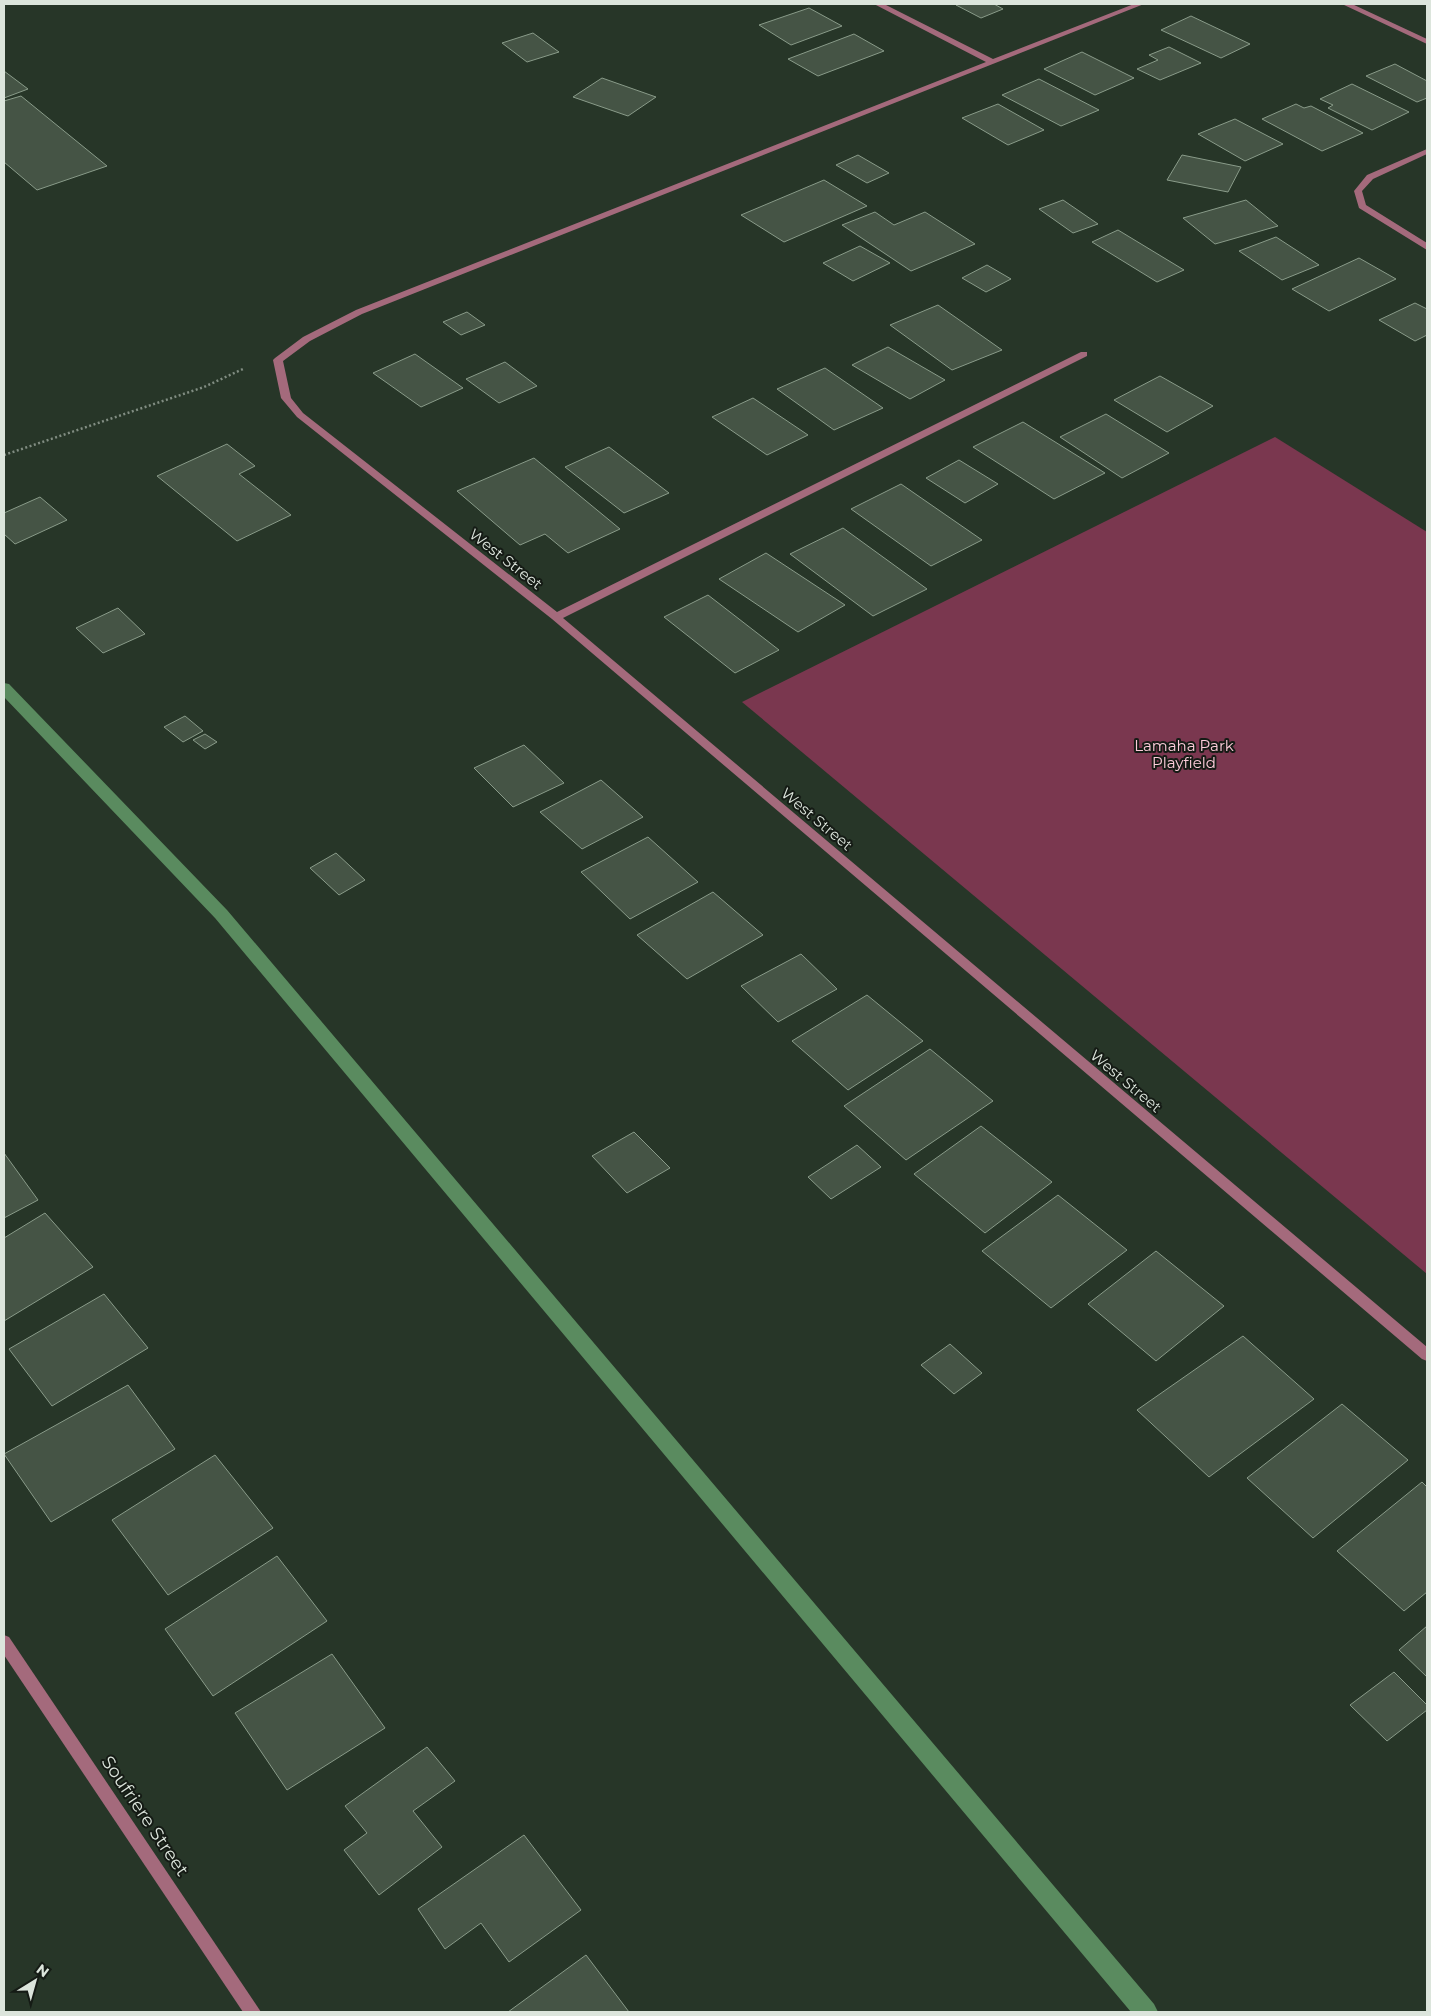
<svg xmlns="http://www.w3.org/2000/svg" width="1431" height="2016" font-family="Montserrat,sans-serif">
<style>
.green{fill:#7a374f}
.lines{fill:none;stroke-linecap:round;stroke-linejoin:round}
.stream{fill:#5a8b5f;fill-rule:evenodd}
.building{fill:#455445;stroke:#899b89}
.path{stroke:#818d82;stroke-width:2.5;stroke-dasharray:2 2.5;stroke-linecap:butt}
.minor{fill:#a46a7c;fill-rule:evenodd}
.labels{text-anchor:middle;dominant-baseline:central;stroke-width:4;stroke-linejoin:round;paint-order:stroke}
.street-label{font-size:15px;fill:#dce5dc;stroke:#151b15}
.park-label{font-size:15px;fill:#fecddb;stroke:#151b15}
.near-street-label{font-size:18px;fill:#dce5dc;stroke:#151b15}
</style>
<rect width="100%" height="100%" fill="#273628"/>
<path class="green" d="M1275 437 1427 532V1274L742 702Z"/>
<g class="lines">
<path class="stream" d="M4 683 9 684 227 910 1154 2004 1158 2012H1131L215 918 4 697Z"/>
</g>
<g class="building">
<path d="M959 4H994L1003 9 981 18 956 5Z"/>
<path d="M809 8 842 26 791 45 759 25Z"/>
<path d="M1191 16 1250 44 1221 58 1161 30Z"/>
<path d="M533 33 559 52 527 62 502 43Z"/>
<path d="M854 34 884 51 818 76 788 59Z"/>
<path d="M1169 47 1201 63 1160 80 1137 69 1158 60 1149 55Z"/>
<path d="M1082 52 1134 78 1095 95 1044 69Z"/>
<path d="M1395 64 1427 81V98L1417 102 1366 76Z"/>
<path d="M4 71 28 89 4 98Z"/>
<path d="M602 78 656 97 628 116 573 97Z"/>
<path d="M1039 79 1099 110 1061 126 1002 95Z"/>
<path d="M1352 84 1409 112 1372 130 1328 108 1333 105 1320 99Z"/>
<path d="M21 96 107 166 37 190 4 162V101Z"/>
<path d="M998 104 1044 130 1008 145 962 118Z"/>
<path d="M1296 104 1304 108 1311 106 1363 133 1322 151 1262 119Z"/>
<path d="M1235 119 1283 144 1245 161 1198 134Z"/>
<path d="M858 155 889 173 867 183 836 165Z"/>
<path d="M1182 155 1241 167 1228 192 1167 180Z"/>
<path d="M824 180 867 206 784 242 741 215Z"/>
<path d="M1063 200 1098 224 1073 233 1039 209Z"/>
<path d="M1246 200 1278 226 1215 244 1183 218Z"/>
<path d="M875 212 894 225 925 212 975 244 911 271 842 225Z"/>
<path d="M1118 230 1184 270 1157 282 1092 242Z"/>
<path d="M1276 237 1319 265 1282 280 1239 251Z"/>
<path d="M860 246 890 263 853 281 823 263Z"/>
<path d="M1359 258 1396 279 1329 311 1292 289Z"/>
<path d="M987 265 1011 279 986 292 962 278Z"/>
<path d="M1415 303 1427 309V335L1415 341 1379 320Z"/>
<path d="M938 305 1002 350 952 370 890 325Z"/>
<path d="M467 312 485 325 461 335 443 322Z"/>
<path d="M888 347 945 380 910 399 852 365Z"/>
<path d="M415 354 463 388 421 407 373 373Z"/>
<path d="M505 362 537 386 499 403 466 379Z"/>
<path d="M825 368 883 408 834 430 777 389Z"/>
<path d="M1160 376 1213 406 1167 432 1114 400Z"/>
<path d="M753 398 808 435 767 455 712 417Z"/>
<path d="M1106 414 1169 453 1122 478 1060 437Z"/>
<path d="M1023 422 1105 473 1054 499 973 447Z"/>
<path d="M227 444 255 466 239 474 291 515 237 541 157 476Z"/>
<path d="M609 447 669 493 624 513 565 467Z"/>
<path d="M534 458 620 529 568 553 545 534 520 545 457 491Z"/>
<path d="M959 460 998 484 965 503 926 478Z"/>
<path d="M901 484 982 540 931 566 851 509Z"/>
<path d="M40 497 67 520 15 544 4 534V513Z"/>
<path d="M843 528 927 589 873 616 790 554Z"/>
<path d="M766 553 845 605 798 632 719 579Z"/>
<path d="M708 595 779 650 735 673 664 617Z"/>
<path d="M118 608 145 634 103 653 76 628Z"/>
<path d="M185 716 203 731 183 742 164 727Z"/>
<path d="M205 734 217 742 205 749 193 740Z"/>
<path d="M524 745 564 783 513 807 474 768Z"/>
<path d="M601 780 643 817 582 849 540 812Z"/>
<path d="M648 837 698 882 630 919 581 872Z"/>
<path d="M336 853 365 880 339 895 310 868Z"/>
<path d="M713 892 763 935 687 979 637 935Z"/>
<path d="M801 954 837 989 778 1022 741 986Z"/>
<path d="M867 995 923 1041 848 1090 792 1041Z"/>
<path d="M930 1049 993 1101 906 1160 844 1106Z"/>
<path d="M981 1126 1052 1182 985 1233 914 1174Z"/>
<path d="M634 1132 670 1168 627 1193 592 1156Z"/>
<path d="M857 1145 881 1167 831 1199 808 1177Z"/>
<path d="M4 1153 38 1200 4 1218Z"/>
<path d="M1058 1195 1127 1250 1051 1308 982 1251Z"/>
<path d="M45 1213 93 1267 4 1321V1238Z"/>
<path d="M1156 1251 1224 1306 1156 1361 1088 1304Z"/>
<path d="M104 1294 148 1348 52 1406 9 1349Z"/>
<path d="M1243 1336 1314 1399 1209 1477 1137 1410Z"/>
<path d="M950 1344 982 1373 954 1394 921 1365Z"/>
<path d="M128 1385 175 1449 51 1522 4 1454Z"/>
<path d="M1342 1404 1408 1460 1313 1538 1247 1478Z"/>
<path d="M215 1455 273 1528 168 1595 112 1520Z"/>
<path d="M1422 1482 1427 1487V1592L1404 1611 1337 1551Z"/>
<path d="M277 1556 327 1621 213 1696 165 1629Z"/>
<path d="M1427 1626V1677L1399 1650Z"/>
<path d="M332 1654 385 1728 287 1790 235 1713Z"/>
<path d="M1394 1672 1427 1705V1710L1387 1741 1350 1705Z"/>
<path d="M427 1747 455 1781 413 1811 442 1847 379 1895 344 1850 367 1833 345 1806Z"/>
<path d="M524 1835 581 1910 509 1962 481 1923 445 1949 418 1909Z"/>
<path d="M586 1955 629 2012H508Z"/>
</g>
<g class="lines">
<path class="path" d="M4 455 204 387 243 369"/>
<g class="minor">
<path d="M874 4H884L993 59 1134 4H1144L362 314 310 341 283 361 291 398 303 413 557 612 1081 352H1087V356L563 618 1427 1347V1361L1422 1359 552 619 297 417 281 398 273 360 275 358 303 337 356 310 986 62Z"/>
<path d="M1342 4H1352L1427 39V44Z"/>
<path d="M1427 149V154L1373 179 1362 191 1366 205 1427 243V250L1359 208 1354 191 1367 175Z"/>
<path d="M4 1635 9 1637 261 2012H243L4 1655Z"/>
</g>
</g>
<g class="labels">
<g class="street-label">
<text transform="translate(506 559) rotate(38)">West Street</text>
<text transform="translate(817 819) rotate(40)">West Street</text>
<text transform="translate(1126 1081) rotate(40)">West Street</text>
</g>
<g class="park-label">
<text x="1184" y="745">Lamaha Park<tspan x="1184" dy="17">Playfield</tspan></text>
</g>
<g class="near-street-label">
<text transform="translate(145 1816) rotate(56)">Soufriere Street</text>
</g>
</g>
<rect width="1431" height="2016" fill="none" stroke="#dce5dc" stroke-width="10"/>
<g transform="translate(35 1981) rotate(37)" stroke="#151b15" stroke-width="4" paint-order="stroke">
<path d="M0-4L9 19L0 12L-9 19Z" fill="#dce5dc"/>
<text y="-8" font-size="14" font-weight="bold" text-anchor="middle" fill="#dce5dc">N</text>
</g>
</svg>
